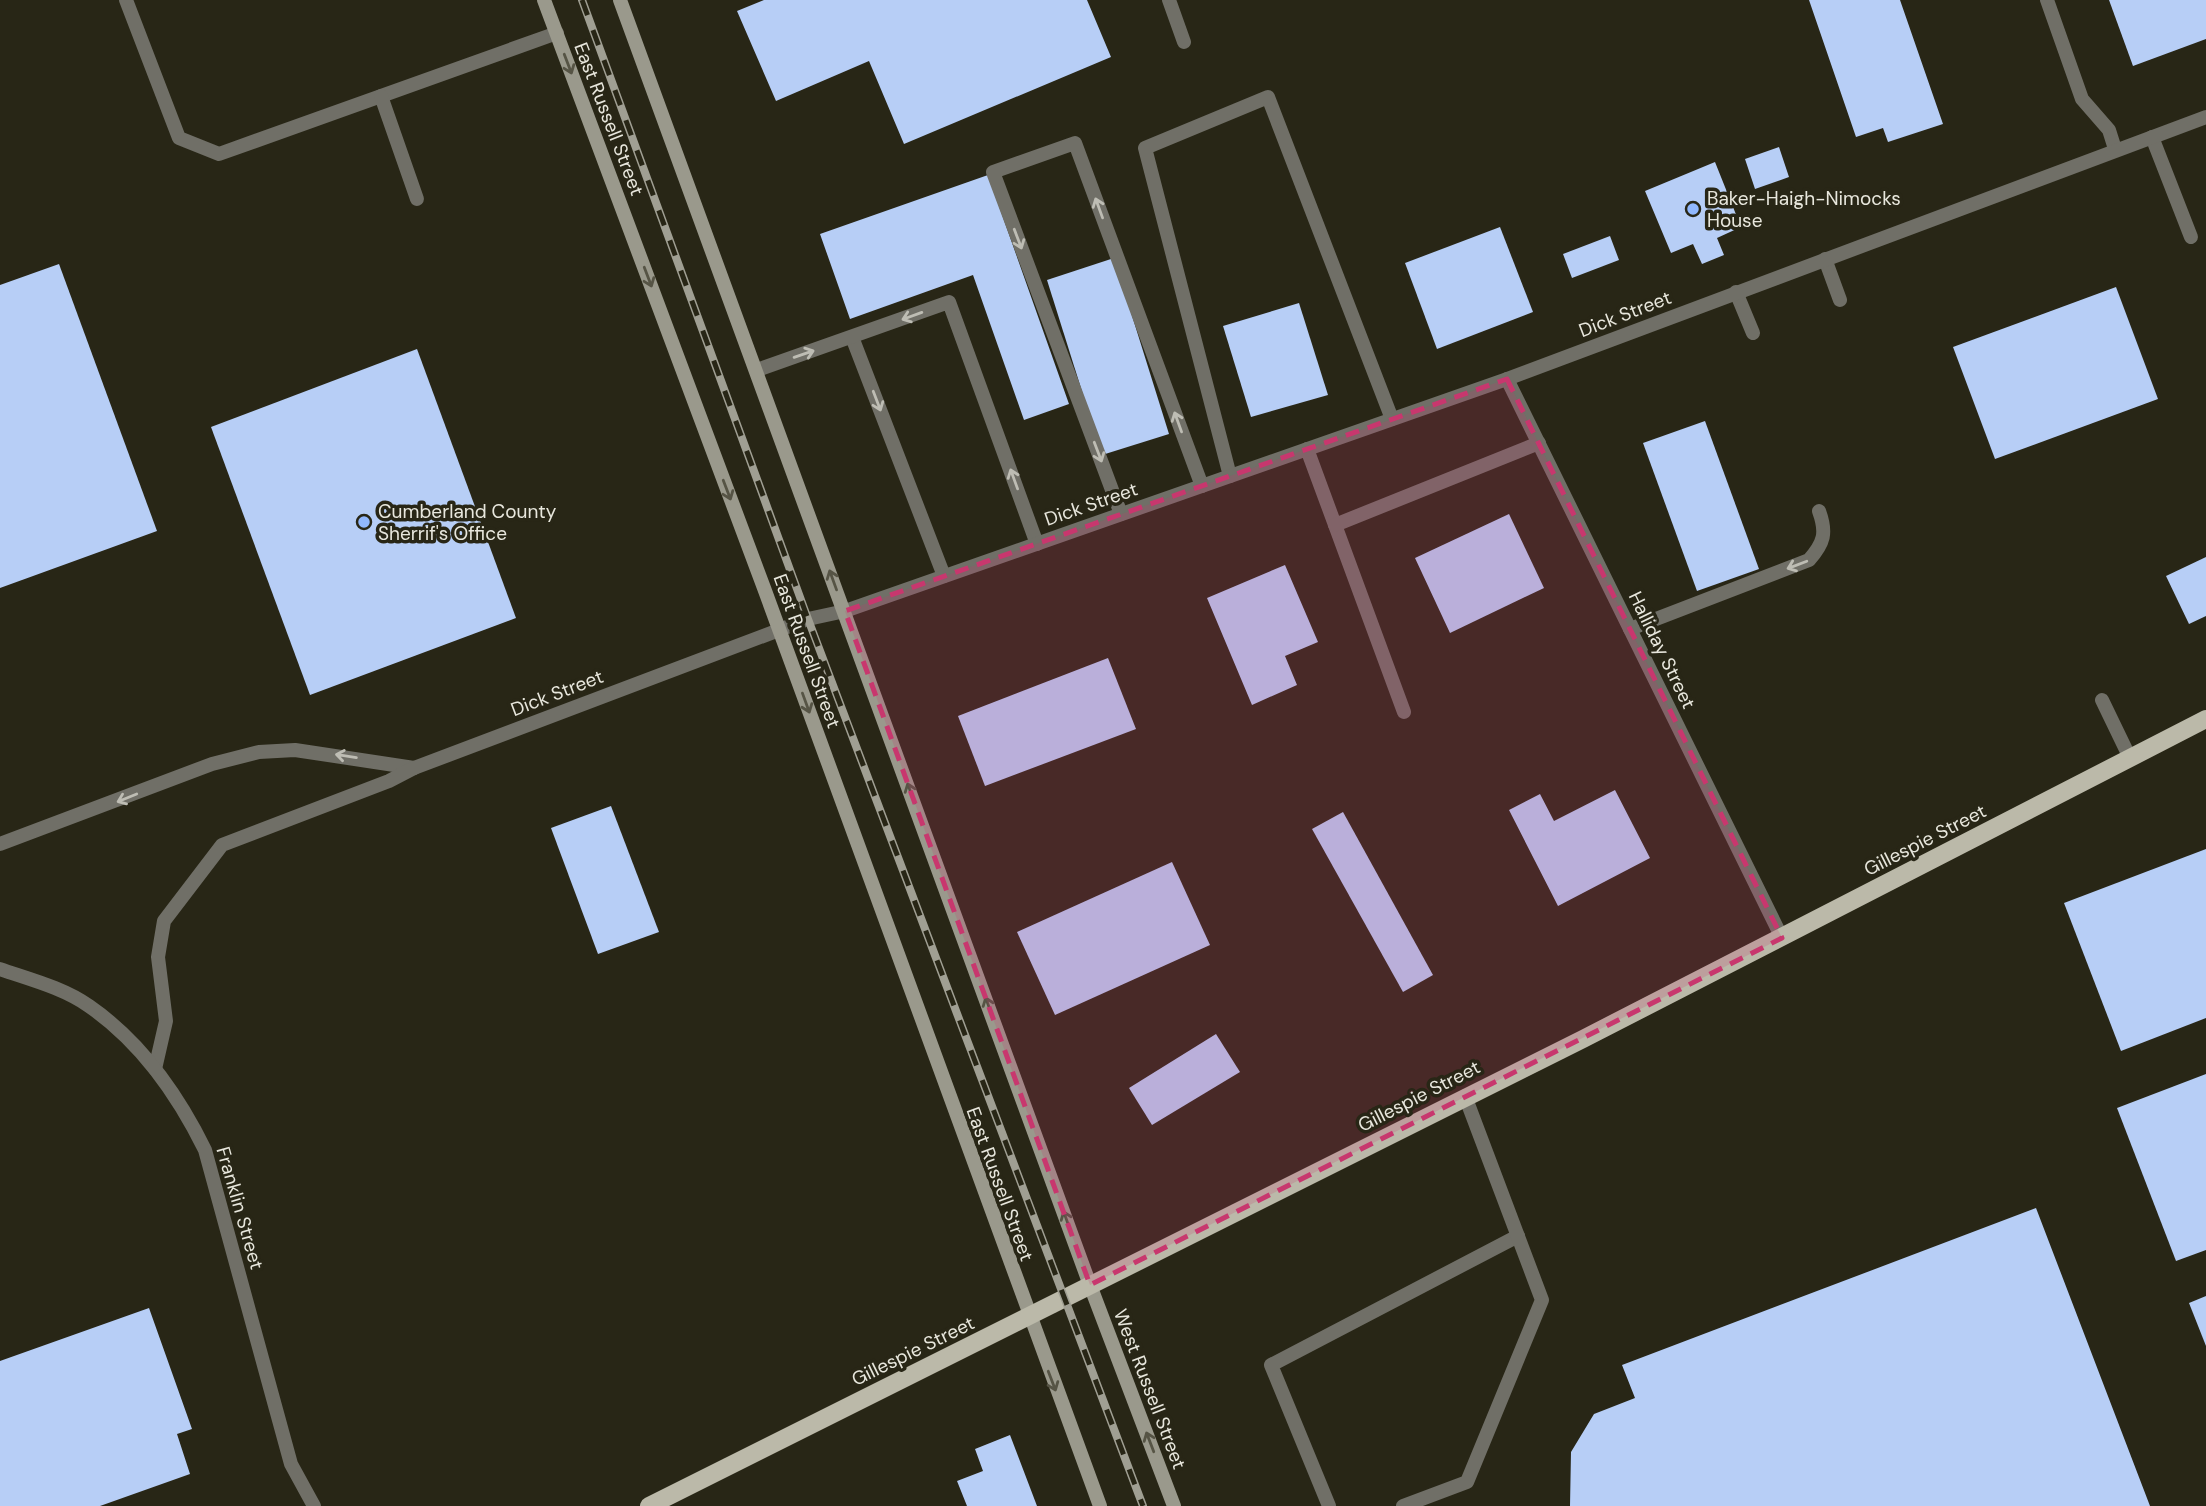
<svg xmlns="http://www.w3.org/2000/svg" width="2206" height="1506" font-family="'DM Sans',sans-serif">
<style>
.building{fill:#b7cef6}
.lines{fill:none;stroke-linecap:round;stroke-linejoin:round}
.service{stroke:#706f67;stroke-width:14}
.minor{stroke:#706f67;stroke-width:14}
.tertiary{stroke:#706f67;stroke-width:14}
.secondary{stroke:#9a998c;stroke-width:14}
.primary{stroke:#bbb9a9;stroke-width:18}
.rail-casing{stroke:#a09f93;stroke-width:8}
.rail{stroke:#282616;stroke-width:5;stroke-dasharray:16;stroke-linecap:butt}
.oneway{stroke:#565445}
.oneway2{stroke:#bebdb4}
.marked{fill:#c8376e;fill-opacity:0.2;stroke:#c8376e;stroke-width:5;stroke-dasharray:14 9;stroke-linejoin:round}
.poi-dot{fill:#91b8fd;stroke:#282616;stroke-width:2.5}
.labels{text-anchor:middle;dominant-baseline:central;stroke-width:7;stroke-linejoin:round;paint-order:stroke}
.street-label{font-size:19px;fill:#e8e7dd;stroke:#282616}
.poi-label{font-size:19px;fill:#e8e7dd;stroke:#282616;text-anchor:start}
</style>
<rect width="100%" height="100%" fill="#282616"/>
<g class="building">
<path d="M764 0H1087L1111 57 904 144 869 61 776 101 737 11Z"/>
<path d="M1809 0H1900L1943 124 1888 142 1883 128 1856 137Z"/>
<path d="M2109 0H2206V39L2133 66Z"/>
<path d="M1779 147 1789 177 1755 189 1745 159Z"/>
<path d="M1715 162 1741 227 1717 238 1724 255 1702 264 1693 244 1671 253 1645 191Z"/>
<path d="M988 175 1069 404 1024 420 973 275 850 319 820 234Z"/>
<path d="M1500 227 1533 312 1437 349 1405 263Z"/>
<path d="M1610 236 1619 260 1572 278 1563 254Z"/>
<path d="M1114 258 1169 434 1102 455 1047 280Z"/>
<path d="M59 264 157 531 0 588V285Z"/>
<path d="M2116 287 2158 399 1995 459 1953 347Z"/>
<path d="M1299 303 1328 395 1251 417 1223 326Z"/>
<path d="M417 349 516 618 310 695 211 427Z"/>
<path d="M1705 421 1759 569 1697 591 1643 443Z"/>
<path d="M1509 514 1544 588 1450 633 1415 558Z"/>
<path d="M2206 557V616L2189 624 2166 576Z"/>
<path d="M1285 565 1318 642 1285 656 1297 685 1252 705 1207 598Z"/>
<path d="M1108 658 1136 729 985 786 958 716Z"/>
<path d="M1615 790 1650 858 1558 906 1509 810 1540 794 1554 821Z"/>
<path d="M611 806 659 932 598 954 551 828Z"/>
<path d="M1343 812 1433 975 1403 992 1312 829Z"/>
<path d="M2206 849V1018L2121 1051 2064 903Z"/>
<path d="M1172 862 1210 945 1055 1015 1017 932Z"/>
<path d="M1216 1034 1240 1072 1152 1125 1129 1088Z"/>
<path d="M2206 1074V1250L2176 1261 2117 1108Z"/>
<path d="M2036 1208 2150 1506H1570L1571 1452 1594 1414 1635 1398 1622 1365Z"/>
<path d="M2206 1296V1346L2189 1303Z"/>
<path d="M149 1308 192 1429 177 1434 190 1474 100 1506H0V1361Z"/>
<path d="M1010 1435 1037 1506H967L957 1481 983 1471 975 1449Z"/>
</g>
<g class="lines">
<g class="service">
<path d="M126 0 179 138 219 154 557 33"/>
<path d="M1169 0 1184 42"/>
<path d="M2047 0 2082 99 2109 130 2115 149"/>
<path d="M381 96 417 199"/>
<path d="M2152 137 2191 237"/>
<path d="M1825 259 1840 300"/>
<path d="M1736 292 1753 333"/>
<path d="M852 337 944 576"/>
<path d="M757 370 949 302 1037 544"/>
<path d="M1307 449 1404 712"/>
<path d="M1230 476 1145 148 1268 97 1392 419"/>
<path d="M1121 514 993 172 1075 143 1202 486"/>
<path d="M1335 525 1539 443"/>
<path d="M1630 629 1809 560C1824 543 1827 533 1819 511"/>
<path d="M2102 700 2130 758"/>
<path d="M1329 1506 1271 1365 1518 1236"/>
<path d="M1403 1506 1467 1482 1542 1300 1465 1096"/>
</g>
<g class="minor">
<path d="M1507 379 1782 938"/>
<path d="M0 844 212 764 259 752 295 750 414 768"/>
<path d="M155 1069 166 1021 158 957 164 921 222 845 389 781 414 768 808 619 845 611 1507 379 2206 117"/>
</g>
<path class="tertiary" d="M0 969C29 979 64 988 89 1006 141 1042 178 1095 205 1150L291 1464 314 1506"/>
<g class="secondary">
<path d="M544 0 764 588 1100 1506"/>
<path d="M620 0 1090 1285 1174 1506"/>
</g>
<path class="primary" d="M649 1506 1583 1039 2206 719"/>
<defs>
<path id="rail" d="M582 0 808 619 1143 1506"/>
</defs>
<use href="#rail" class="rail-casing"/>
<use href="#rail" class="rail"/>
</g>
<defs><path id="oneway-shaft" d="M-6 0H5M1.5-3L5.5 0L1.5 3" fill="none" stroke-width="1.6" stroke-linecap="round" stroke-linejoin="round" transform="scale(1.75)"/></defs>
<g class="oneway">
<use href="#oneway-shaft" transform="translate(568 64) rotate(69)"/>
<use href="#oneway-shaft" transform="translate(648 277) rotate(69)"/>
<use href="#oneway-shaft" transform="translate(727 490) rotate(69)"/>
<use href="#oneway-shaft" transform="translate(833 580) rotate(-110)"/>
<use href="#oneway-shaft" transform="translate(806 703) rotate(70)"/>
<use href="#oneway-shaft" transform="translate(911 793) rotate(-110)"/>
<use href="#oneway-shaft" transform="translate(989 1007) rotate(-110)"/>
<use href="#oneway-shaft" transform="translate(1067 1221) rotate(-110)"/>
<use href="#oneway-shaft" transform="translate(1052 1381) rotate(69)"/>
<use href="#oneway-shaft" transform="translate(1150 1442) rotate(-111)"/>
</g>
<g class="oneway2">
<use href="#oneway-shaft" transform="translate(1099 208) rotate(-110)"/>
<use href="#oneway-shaft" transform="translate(1018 239) rotate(69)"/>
<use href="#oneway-shaft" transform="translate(912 316) rotate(160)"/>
<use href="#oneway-shaft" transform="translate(804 354) rotate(-19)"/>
<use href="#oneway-shaft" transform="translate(877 401) rotate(69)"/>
<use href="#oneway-shaft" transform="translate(1178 422) rotate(-110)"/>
<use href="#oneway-shaft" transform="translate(1098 452) rotate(69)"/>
<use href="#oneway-shaft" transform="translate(1014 479) rotate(-110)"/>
<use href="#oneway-shaft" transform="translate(1797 565) rotate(159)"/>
<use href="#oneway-shaft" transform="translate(346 756) rotate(-171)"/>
<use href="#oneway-shaft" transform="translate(127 798) rotate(158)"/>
</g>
<path class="marked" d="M1507 379 1782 938 1090 1285 845 611Z"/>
<g class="poi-dot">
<circle cx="1693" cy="209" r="7"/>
<circle cx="364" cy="522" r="7"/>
</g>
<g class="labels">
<g class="street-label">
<text transform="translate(609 119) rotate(69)">East Russell Street</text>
<text transform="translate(1625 314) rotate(-21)">Dick Street</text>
<text transform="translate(1091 504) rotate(-19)">Dick Street</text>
<text transform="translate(1662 650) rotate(64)">Halliday Street</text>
<text transform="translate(807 651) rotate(70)">East Russell Street</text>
<text transform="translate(557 693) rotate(-21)">Dick Street</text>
<text transform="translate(1925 840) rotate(-27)">Gillespie Street</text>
<text transform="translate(1419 1096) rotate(-27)">Gillespie Street</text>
<text transform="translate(1000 1184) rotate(70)">East Russell Street</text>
<text transform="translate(240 1208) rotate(74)">Franklin Street</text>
<text transform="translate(913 1351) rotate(-26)">Gillespie Street</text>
<text transform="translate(1150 1389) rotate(69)">West Russell Street</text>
</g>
<g class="poi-label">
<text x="1707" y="198">Baker-Haigh-Nimocks<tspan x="1707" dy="22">House</tspan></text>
<text x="378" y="511">Cumberland County<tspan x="378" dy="22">Sherrif's Office</tspan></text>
</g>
</g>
</svg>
